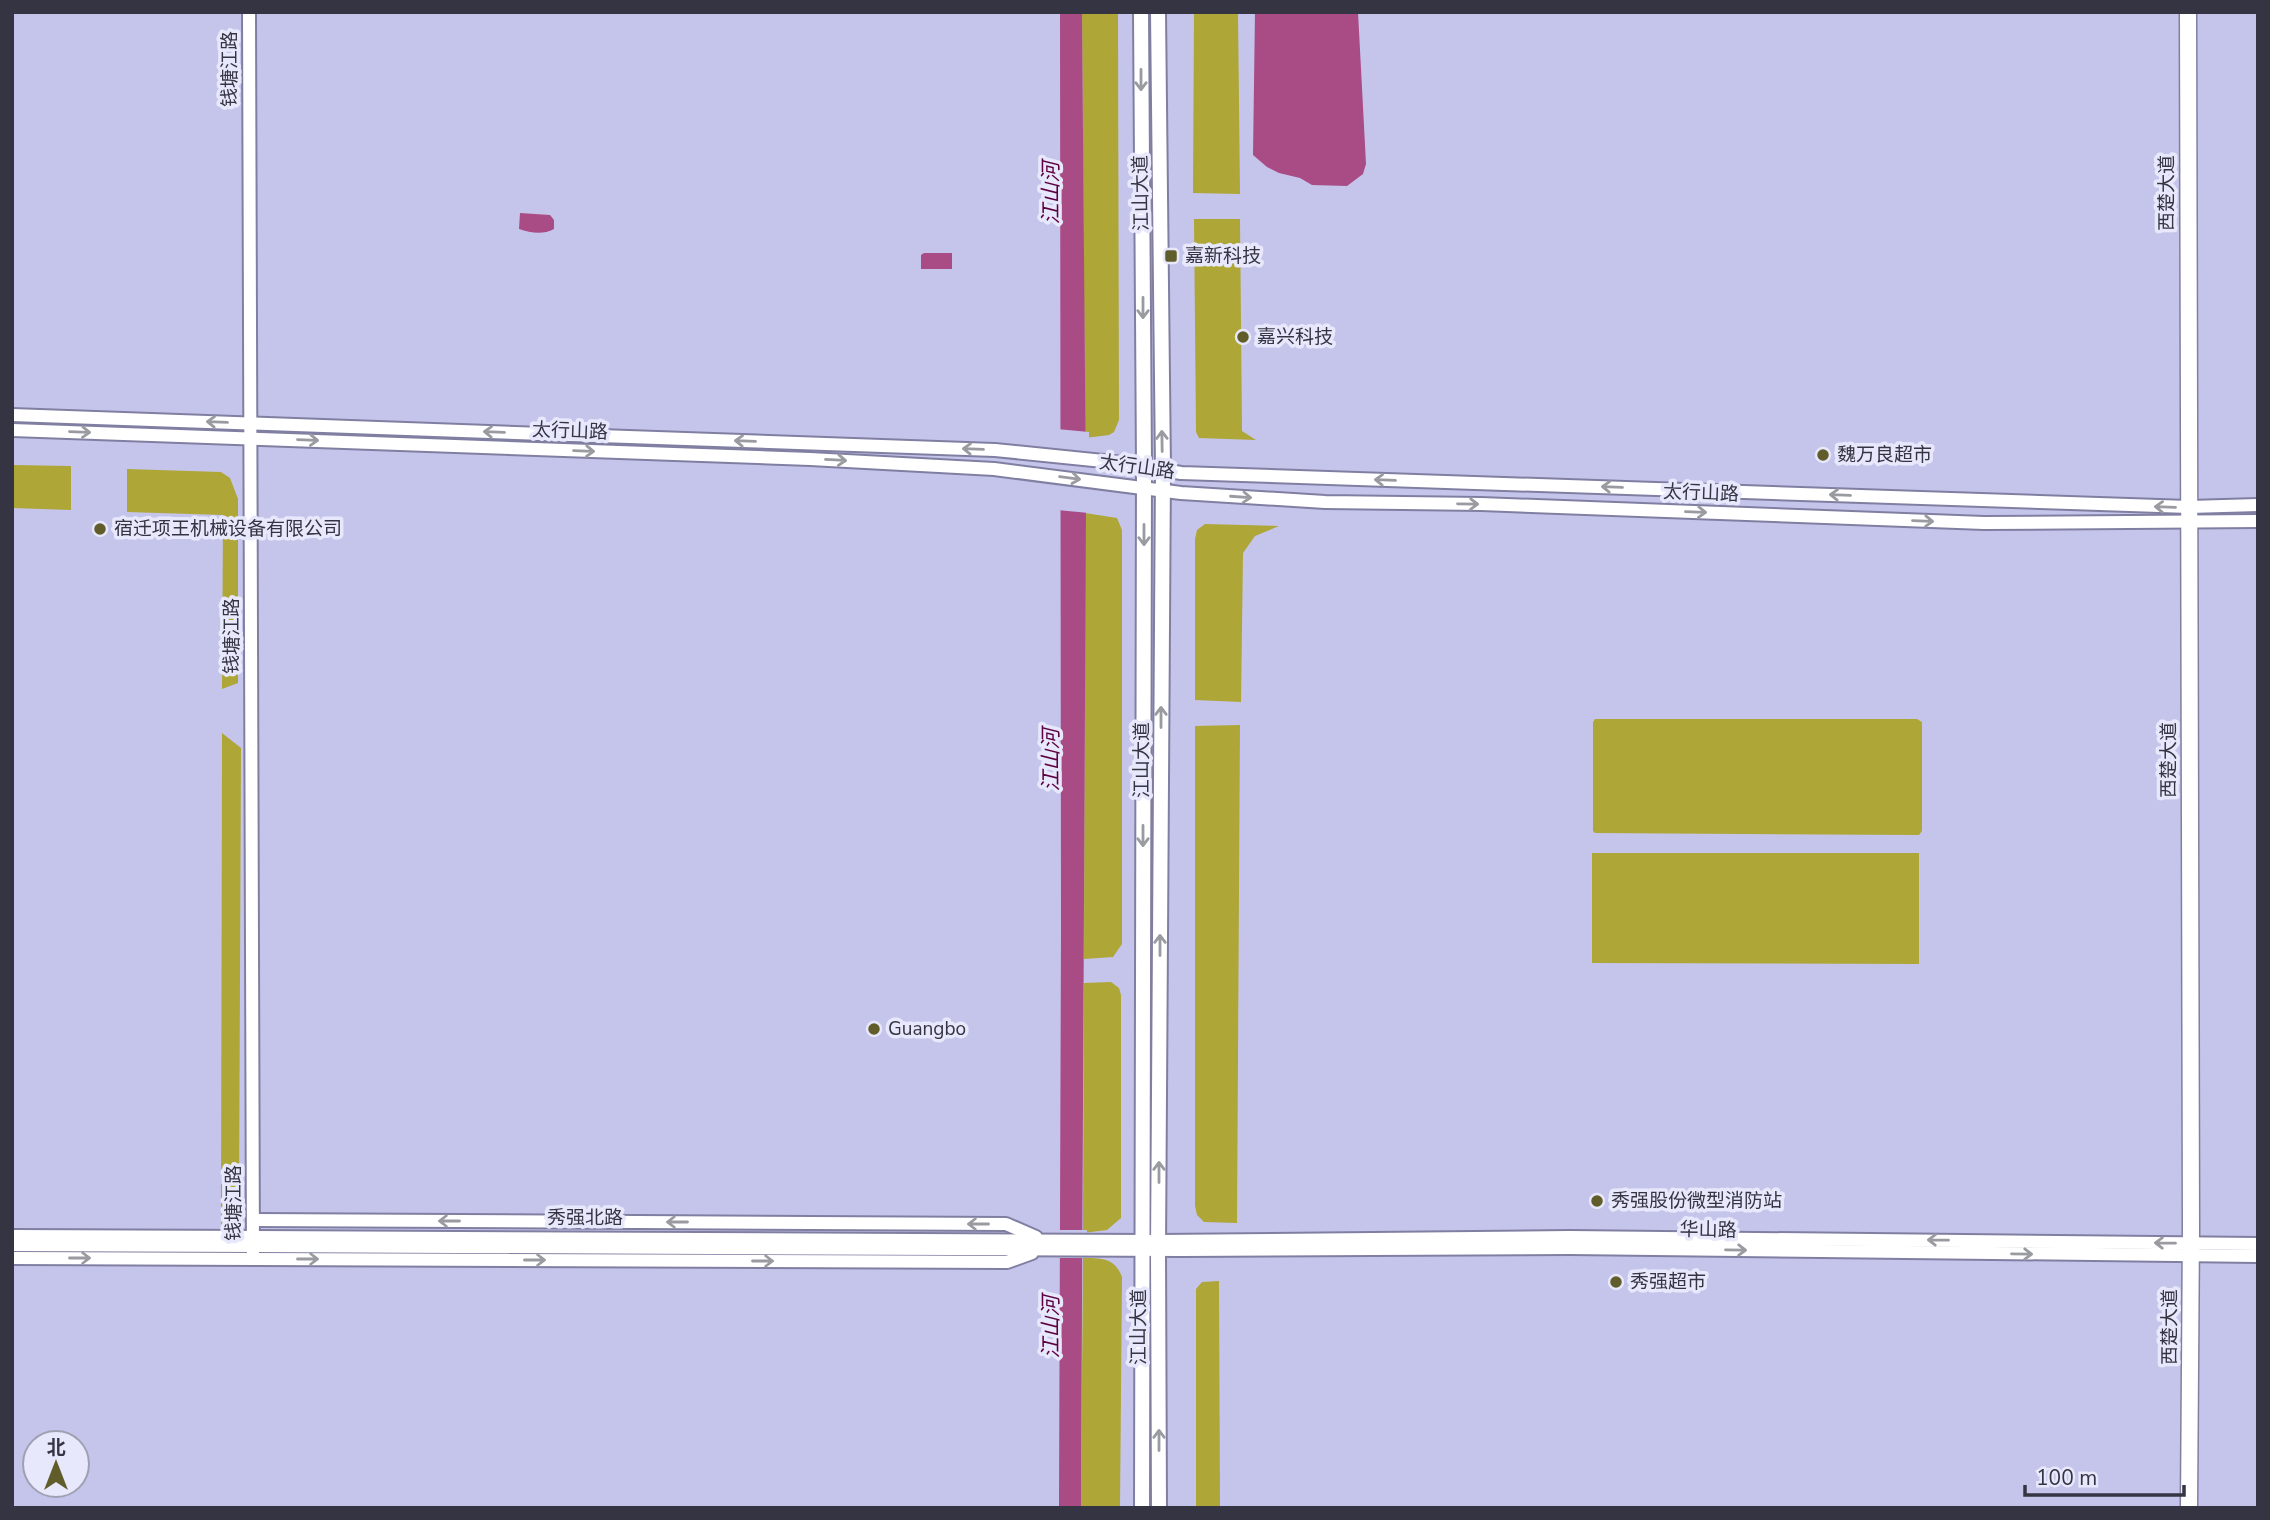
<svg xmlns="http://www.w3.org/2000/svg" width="2270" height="1520" font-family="'Nunito Sans','Noto Sans SC',sans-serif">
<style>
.green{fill:#aea636}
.water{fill:#a94b84}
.pier{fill:#c5c5eb}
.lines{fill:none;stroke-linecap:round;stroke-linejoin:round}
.tertiary-casing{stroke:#807fa2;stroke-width:16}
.secondary-casing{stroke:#807fa2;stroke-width:18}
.primary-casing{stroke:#807fa2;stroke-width:19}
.tertiary{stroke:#fff;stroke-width:12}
.secondary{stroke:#fff;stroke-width:14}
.primary{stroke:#fff;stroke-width:16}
.oneway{stroke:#9a9aa1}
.poi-dot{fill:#615d2a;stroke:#e7e8fb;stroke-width:2.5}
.labels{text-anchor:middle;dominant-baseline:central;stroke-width:7;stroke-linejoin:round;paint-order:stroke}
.street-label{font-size:19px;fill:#343443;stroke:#e7e8fb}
.poi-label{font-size:19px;fill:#343443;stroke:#e7e8fb;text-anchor:start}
.water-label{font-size:21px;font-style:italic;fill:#5d0041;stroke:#e7e8fb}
</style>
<rect width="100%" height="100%" fill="#c5c5eb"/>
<g class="green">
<path d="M1082 12H1118L1119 420 1114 432 1109 435 1085 438Z"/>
<path d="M1194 12H1238L1240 194 1193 193Z"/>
<path d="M1194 219H1240L1242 431 1256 440 1199 438 1196 432Z"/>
<path d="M12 465 71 466V510L12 508Z"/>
<path d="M127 469 221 472 230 478 238 499V683L222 689 223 515 127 512Z"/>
<path d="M1085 513 1117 518 1122 530V944L1113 957 1084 959Z"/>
<path d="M1205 524 1279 526 1255 536 1243 553 1241 702 1195 700V539L1197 530Z"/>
<path d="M1595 719H1917L1922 722V831L1919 835 1595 833 1593 831V722Z"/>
<path d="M1240 725 1237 1223 1204 1222 1197 1215 1195 1206V726Z"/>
<path d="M222 733 241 748 239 1209 221 1227Z"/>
<path d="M1592 853H1919V964L1592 963Z"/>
<path d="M1111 982 1119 988 1121 995V1218L1107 1230 1083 1233 1084 983Z"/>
<path d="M1083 1258C1102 1258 1115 1258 1122 1277L1120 1508H1081Z"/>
<path d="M1219 1281 1220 1508H1196V1289L1202 1282Z"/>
</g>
<g class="water">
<path d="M1060 12H1082L1086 499 1081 1508H1059L1061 929Z"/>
<path d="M1255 12H1358L1366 164 1363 174 1347 186 1312 185 1300 178 1279 173 1267 167 1253 155Z"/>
<path d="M520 213 550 215 554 220V229C543 235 531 233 519 229Z"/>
<path d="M924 253H952V269H921V255Z"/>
</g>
<g class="pier">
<path d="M1057 429 1089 432V513L1057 510Z"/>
<rect x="1056" y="1230" width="31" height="28"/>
</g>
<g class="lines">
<defs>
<g id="tertiary">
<path d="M249 12 253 1259"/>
<path d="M12 415 995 450 1123 463 1181 473 2189 507 2258 505"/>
<path d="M12 430 810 459 994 469 1181 493 1325 502 1481 504 1984 523 2258 521"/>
<path d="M253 1220 1006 1224 1036 1237"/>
<path d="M12 1236 1158 1241 1570 1237 2258 1244"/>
<path d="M12 1245 1182 1250 1570 1248 2258 1256"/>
<path d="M12 1258 1007 1262 1032 1253"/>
</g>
<g id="secondary">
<path d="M1141 12 1144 466 1142 1508"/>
<path d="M1158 12 1163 469 1158 1250 1159 1508"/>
</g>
<path id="primary" d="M2188 12 2191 1228 2189 1508"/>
</defs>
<use href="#tertiary" class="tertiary-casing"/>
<use href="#secondary" class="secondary-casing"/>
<use href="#primary" class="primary-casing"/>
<use href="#tertiary" class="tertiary"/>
<use href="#secondary" class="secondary"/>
<use href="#primary" class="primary"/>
</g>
<defs><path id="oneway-shaft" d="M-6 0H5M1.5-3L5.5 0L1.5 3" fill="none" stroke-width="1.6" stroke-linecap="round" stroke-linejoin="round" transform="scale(1.75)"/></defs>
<g class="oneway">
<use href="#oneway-shaft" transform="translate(1141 80) rotate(90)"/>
<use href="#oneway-shaft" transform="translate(1143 308) rotate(90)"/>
<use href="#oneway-shaft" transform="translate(217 422) rotate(-178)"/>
<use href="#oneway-shaft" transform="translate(80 432) rotate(2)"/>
<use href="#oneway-shaft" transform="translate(494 432) rotate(-178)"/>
<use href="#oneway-shaft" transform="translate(308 440) rotate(2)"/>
<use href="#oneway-shaft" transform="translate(745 441) rotate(-178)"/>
<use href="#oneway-shaft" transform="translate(1162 441) rotate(-91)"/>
<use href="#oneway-shaft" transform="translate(973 449) rotate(-178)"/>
<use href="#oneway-shaft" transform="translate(584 451) rotate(2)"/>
<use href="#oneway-shaft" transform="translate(836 460) rotate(3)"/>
<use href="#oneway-shaft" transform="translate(1070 478) rotate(7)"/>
<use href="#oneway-shaft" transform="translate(1385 480) rotate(-178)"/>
<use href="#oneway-shaft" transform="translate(1612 487) rotate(-178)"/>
<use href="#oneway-shaft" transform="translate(1840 495) rotate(-178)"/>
<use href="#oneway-shaft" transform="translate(1241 497) rotate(4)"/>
<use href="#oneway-shaft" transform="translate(1468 504) rotate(1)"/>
<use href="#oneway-shaft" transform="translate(2165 507) rotate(-178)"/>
<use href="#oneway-shaft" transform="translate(1696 512) rotate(2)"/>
<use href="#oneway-shaft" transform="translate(1923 521) rotate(2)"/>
<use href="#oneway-shaft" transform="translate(1144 535) rotate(90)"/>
<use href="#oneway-shaft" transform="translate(1161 717) rotate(-90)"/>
<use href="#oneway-shaft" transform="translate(1143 836) rotate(90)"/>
<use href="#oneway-shaft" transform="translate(1160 945) rotate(-90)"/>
<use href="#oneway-shaft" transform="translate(1159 1172) rotate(-90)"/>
<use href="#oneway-shaft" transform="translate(449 1221) rotate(-180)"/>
<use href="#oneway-shaft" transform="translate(677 1222) rotate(-180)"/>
<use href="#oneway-shaft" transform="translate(978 1224) rotate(-180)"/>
<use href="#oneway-shaft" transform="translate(1938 1240) rotate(-179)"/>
<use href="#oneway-shaft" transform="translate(2165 1243) rotate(-179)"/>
<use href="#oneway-shaft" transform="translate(1736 1250) rotate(1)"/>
<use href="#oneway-shaft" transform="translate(2022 1254) rotate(1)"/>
<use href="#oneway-shaft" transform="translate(80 1258)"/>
<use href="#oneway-shaft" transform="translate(308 1259)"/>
<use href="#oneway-shaft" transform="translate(535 1260)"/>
<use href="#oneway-shaft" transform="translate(763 1261)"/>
<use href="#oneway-shaft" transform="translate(1159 1440) rotate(-90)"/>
</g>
<g class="poi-dot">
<rect x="1164" y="249" width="14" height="14" rx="3.5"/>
<circle cx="1243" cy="337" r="7"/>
<circle cx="1823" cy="455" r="7"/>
<circle cx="100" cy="529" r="7"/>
<circle cx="874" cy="1029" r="7"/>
<circle cx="1597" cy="1201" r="7"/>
<circle cx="1616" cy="1282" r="7"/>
</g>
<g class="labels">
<g class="street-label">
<text transform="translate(230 69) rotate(-90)">钱塘江路</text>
<text transform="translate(1141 193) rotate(-91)">江山大道</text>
<text transform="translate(2167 193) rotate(-90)">西楚大道</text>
<text transform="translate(570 431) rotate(2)">太行山路</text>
<text transform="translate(1137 467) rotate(8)">太行山路</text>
<text transform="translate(1701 493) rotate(2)">太行山路</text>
<text transform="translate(232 636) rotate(-90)">钱塘江路</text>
<text transform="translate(1142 760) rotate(-90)">江山大道</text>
<text transform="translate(2169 760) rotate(-90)">西楚大道</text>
<text transform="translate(234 1203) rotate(-90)">钱塘江路</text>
<text x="585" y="1218">秀强北路</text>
<text transform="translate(1708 1230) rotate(1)">华山路</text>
<text transform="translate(1139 1327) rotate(-90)">江山大道</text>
<text transform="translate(2170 1327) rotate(-90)">西楚大道</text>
</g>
<g class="poi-label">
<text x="1185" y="256">嘉新科技</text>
<text x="1257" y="337">嘉兴科技</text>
<text x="1837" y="455">魏万良超市</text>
<text x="114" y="529">宿迁项王机械设备有限公司</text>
<text x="888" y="1029">Guangbo</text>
<text x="1611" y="1201">秀强股份微型消防站</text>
<text x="1630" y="1282">秀强超市</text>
</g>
<g class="water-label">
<text transform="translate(1051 193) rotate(-90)">江山河</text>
<text transform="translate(1051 760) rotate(-90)">江山河</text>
<text transform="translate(1051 1327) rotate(-90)">江山河</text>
</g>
</g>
<rect width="2270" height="1520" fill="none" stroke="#343443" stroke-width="28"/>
<g transform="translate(56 1464)"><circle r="33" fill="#e7e8fb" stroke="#9fa0b1" stroke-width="2"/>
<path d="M0-5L12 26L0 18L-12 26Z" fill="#615d2a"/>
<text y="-10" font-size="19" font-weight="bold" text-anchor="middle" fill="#343443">北</text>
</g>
<path d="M2025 1485v10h159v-10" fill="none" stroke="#343443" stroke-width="3.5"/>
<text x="2036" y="1485" font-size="21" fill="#343443" stroke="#e7e8fb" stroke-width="5" paint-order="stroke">100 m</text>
</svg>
